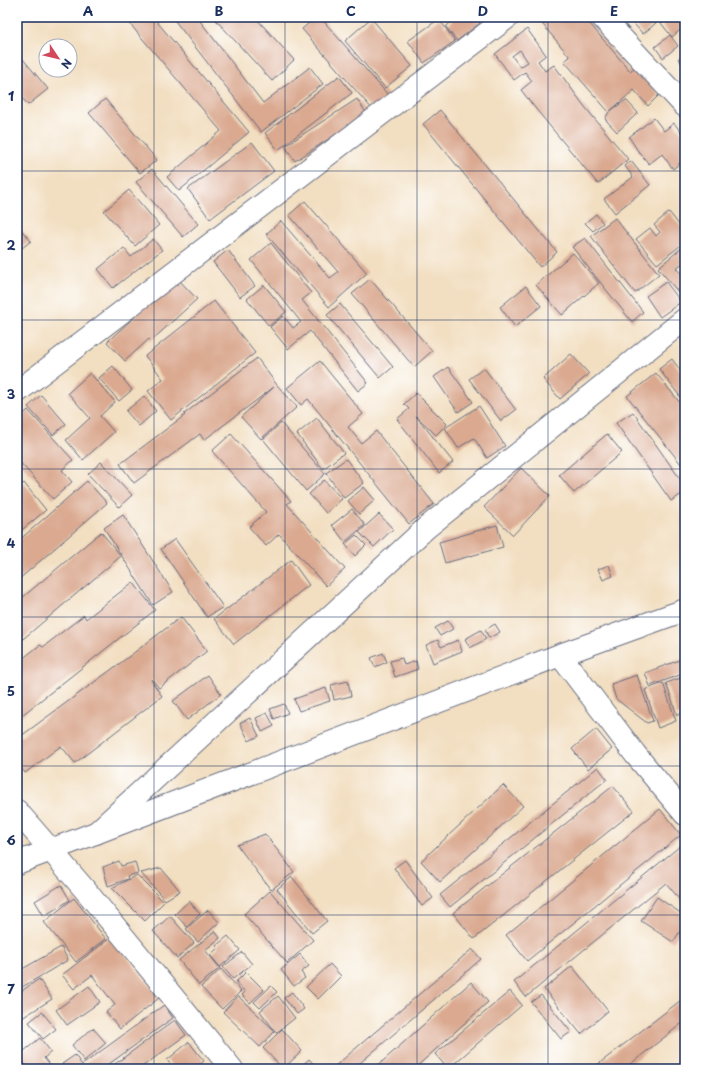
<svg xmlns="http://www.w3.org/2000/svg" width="702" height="1086" font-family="'Playpen Sans',sans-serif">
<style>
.building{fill:#daa990;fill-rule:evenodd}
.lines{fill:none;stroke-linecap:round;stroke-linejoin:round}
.street-casing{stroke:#666c80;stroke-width:24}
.street{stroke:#fff;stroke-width:22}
.grid{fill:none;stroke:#1b2f5e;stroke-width:1;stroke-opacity:0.55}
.neatline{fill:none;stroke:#1b2f5e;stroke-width:1.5}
.grid-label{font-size:13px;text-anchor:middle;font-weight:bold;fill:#1b2f5e}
</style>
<rect width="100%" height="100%" fill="#fff"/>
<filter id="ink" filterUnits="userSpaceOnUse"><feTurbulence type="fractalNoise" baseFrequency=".025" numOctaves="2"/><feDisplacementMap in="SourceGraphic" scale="8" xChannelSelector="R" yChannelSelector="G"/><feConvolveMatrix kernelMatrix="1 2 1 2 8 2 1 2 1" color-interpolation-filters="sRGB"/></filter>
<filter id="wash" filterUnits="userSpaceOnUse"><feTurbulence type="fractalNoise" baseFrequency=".012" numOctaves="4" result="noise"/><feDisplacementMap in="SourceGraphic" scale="16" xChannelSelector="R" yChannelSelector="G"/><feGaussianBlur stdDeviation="0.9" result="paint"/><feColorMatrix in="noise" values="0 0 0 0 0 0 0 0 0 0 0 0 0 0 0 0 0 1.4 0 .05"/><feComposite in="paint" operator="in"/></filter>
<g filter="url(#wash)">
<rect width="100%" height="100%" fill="#f2dec0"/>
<g id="blocks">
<g class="building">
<path d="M124 17H153L249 132 179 191 167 177 221 131Z"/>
<path d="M172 17H197L263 103 310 67 323 84 261 132Z"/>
<path d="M217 17H255L294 60 272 81 215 19Z"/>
<path d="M316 17H320L389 96 373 110 302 29Z"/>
<path d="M449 17H475L480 23 457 41 446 27 452 21Z"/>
<path d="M543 17H584L630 71 635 67 659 95 648 106 634 90 610 111 626 100 638 113 617 132 605 119 609 112 564 61 570 57 539 20Z"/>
<path d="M628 17H663L643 34Z"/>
<path d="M667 17H683L685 19V26L672 37 661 23Z"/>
<path d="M371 18 412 66 385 88 345 41Z"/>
<path d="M439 19 455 41 424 63 408 41Z"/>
<path d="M527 29 546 55 538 61 545 71 554 65 585 107 628 159 598 184 535 108 521 90 532 81 525 72 514 80 495 54ZM520 50 528 62 520 67 512 56Z"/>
<path d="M670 35 678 46 663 58 655 47Z"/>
<path d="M17 52 48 89 28 105 17 92Z"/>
<path d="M685 53V67L678 59Z"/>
<path d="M339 76 352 93 278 150 265 133Z"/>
<path d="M105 99 157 160 140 173 89 113Z"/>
<path d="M357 99 367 114 295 161 285 146Z"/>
<path d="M440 110 557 252 540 267 423 124Z"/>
<path d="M654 118 664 131 674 123 685 137V159L673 169 662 154 649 164 638 151 629 137Z"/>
<path d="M252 142 274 171 210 219 188 189Z"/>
<path d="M631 161 650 185 615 213 604 199 633 177 625 166Z"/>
<path d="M152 169 198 224 183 237 136 182Z"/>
<path d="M129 190 159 225 135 246 104 211Z"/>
<path d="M305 201 367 273 329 307 266 234 281 221 330 278 338 272 289 215Z"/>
<path d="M669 212 685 232V242L657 264 636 239 650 228 656 236 660 232 654 225Z"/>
<path d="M596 214 603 223 593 231 585 223Z"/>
<path d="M615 218 659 274 635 293 591 236Z"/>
<path d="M17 225 31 241 17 252Z"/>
<path d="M585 238 643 312 632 322 572 247Z"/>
<path d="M153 239 162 250 113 288 98 269 124 248 131 257Z"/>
<path d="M271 243 311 293 302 300 368 383 358 391 310 331 288 349 270 327 283 316 293 328 301 322 251 260Z"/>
<path d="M685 245V266L683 263 676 268 683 276 685 275V300L658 268Z"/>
<path d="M228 250 255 286 240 297 213 262Z"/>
<path d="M573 253 599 283 562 315 536 285Z"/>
<path d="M177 278 197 299 151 341 149 339 125 361 107 342Z"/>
<path d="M370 279 432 351 414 367 352 294Z"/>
<path d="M666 282 681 302 660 317 646 296Z"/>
<path d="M264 285 286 312 269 326 247 299Z"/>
<path d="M526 286 541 306 515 327 500 307Z"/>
<path d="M214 301 255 353 171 420 148 391 163 379 145 356Z"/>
<path d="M340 304 393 367 380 378 327 315Z"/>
<path d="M571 354 589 374 560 399 543 379Z"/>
<path d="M257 358 277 385 297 407 261 439 241 417 274 387 204 440 200 434 134 483 120 464 185 415 184 414Z"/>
<path d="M672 359 685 377V403L659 369Z"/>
<path d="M320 361 363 414 348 427 361 443 376 431 434 504 409 524 308 399 301 405 287 388Z"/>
<path d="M113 366 132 390 119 401 99 378Z"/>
<path d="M448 367 473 402 458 412 434 377Z"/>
<path d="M484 368 516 410 501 421 469 379Z"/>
<path d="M90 373 115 402 100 416 114 432 83 460 66 440 90 418 68 393Z"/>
<path d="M656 373 685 409V469L627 396Z"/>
<path d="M416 393 447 424 436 435 416 416 453 462 439 473 397 419 409 409 404 404Z"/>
<path d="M41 395 66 424 53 435 28 407Z"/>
<path d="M144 396 156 411 139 426 126 411Z"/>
<path d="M479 406 505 446 487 458 474 438 458 448 445 428Z"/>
<path d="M28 410 73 460 62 470 72 482 53 499 17 459V420Z"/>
<path d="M633 412 685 486V492L671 501 616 423Z"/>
<path d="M317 418 344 453 323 469 297 434Z"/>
<path d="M281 423 325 474 306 491 263 439Z"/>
<path d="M231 434 291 501 287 504 345 569 326 586 279 534 266 546 249 527 266 512 212 451Z"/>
<path d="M607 434 622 452 574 493 559 475Z"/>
<path d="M346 459 364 483 344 498 326 473Z"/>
<path d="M101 462 132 495 119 507 88 474Z"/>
<path d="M521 468 550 496 513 535 484 507Z"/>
<path d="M324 480 342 499 326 513 309 494Z"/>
<path d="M87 481 107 503 17 581V542Z"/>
<path d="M24 483 46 510 17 534V489Z"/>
<path d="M364 487 375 500 359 514 348 501Z"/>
<path d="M352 509 365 525 345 542 332 525Z"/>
<path d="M379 514 393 529 374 547 359 532Z"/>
<path d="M123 515 173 592 153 605 104 528Z"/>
<path d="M497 525 503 547 445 563 439 542Z"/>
<path d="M101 532 121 556 17 644V602Z"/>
<path d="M356 535 366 545 355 556 345 544Z"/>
<path d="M175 539 223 607 207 617 161 549Z"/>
<path d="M291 560 309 585 234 644 214 619Z"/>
<path d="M609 565 613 576 603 580 598 569Z"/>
<path d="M133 582 155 610 17 719V663L40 645 43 647 84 615 86 619Z"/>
<path d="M181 617 207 651 159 688 152 679 151 680 162 696 75 763 61 746 25 773 17 762V739L123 661Z"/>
<path d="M448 621 453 629 440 636 435 628Z"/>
<path d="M495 624 500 632 489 638 485 630Z"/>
<path d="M481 630 486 639 470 648 465 639Z"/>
<path d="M438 640 441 647 458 640 462 651 433 663 426 645Z"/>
<path d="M383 653 387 662 375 667 371 658Z"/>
<path d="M402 658 404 665 416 661 418 669 395 677 390 661Z"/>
<path d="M682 659 685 667V673L650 686 645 673Z"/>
<path d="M208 675 221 694 187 720 173 701Z"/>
<path d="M637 675 653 721 647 723 616 699 611 684Z"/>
<path d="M684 677 685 712 677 715 666 683Z"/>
<path d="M348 681 351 696 334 700 331 685Z"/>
<path d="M663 683 676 721 658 728 645 690Z"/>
<path d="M326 688 330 701 299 711 294 699Z"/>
<path d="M284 704 288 713 274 719 270 709Z"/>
<path d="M267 713 274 726 262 732 256 718Z"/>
<path d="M250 718 259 736 249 741 240 723Z"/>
<path d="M596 729 612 749 588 769 572 749Z"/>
<path d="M598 767 607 779 450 907 440 895Z"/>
<path d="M503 785 523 806 440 882 421 861Z"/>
<path d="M613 786 634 811 474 939 453 913Z"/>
<path d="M660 809 681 835 527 961 506 935Z"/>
<path d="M265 834 294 872 271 890 237 845Z"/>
<path d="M685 842V906L666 883 526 997 514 982Z"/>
<path d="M405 860 433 898 422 906 394 868Z"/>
<path d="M119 861 121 866 135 862 138 873 127 876 128 879 108 886 103 867Z"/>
<path d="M161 868 180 891 165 900 141 873Z"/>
<path d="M137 875 164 902 145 921 112 888Z"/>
<path d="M292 877 327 921 312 933 277 889Z"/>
<path d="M61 885 70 900 44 916 35 901Z"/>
<path d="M270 891 313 940 287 963 244 914Z"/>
<path d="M657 897 685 916V924L673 942 641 921Z"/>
<path d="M74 898 106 939 76 962 44 922Z"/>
<path d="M189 901 200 914 187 927 175 914Z"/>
<path d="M208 910 219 922 198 942 186 929Z"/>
<path d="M170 916 194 943 177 958 153 931Z"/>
<path d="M215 931 220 938 205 950 220 968 199 985 179 960Z"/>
<path d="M228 936 240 950 220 967 210 955 218 948 216 946Z"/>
<path d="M111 937 159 998 120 1029 106 1012 115 1005 92 975 74 989 62 975Z"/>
<path d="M61 947 68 960 17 990V972Z"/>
<path d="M472 949 481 959 353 1069H336L334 1067Z"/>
<path d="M242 952 252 964 233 979 223 967Z"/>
<path d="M300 954 309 966 301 972 305 978 294 986 281 970Z"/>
<path d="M330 964 341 976 318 999 306 987Z"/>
<path d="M572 966 608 1011 581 1034 544 989Z"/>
<path d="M221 969 241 991 222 1009 201 987Z"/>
<path d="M246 972 264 990 250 1003 242 995 245 992 236 982Z"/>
<path d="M39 979 52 999 22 1018 17 1010V994Z"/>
<path d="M471 982 488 1002 414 1069H374Z"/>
<path d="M89 986 100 1002 67 1025 56 1010Z"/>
<path d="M271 986 277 992 260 1008 254 1002Z"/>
<path d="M510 991 522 1005 448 1069 435 1054Z"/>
<path d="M292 992 304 1009 297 1014 284 998Z"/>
<path d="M541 995 571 1032 561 1039 531 1002Z"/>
<path d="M238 996 275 1031 260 1011 278 996 295 1018 276 1033 275 1031 260 1047 223 1012Z"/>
<path d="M685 997V1021L624 1069H592Z"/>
<path d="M164 1005 173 1018 102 1069H66L62 1064 75 1055 82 1065Z"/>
<path d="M42 1012 56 1029 43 1039 29 1022Z"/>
<path d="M175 1020 186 1035 139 1069H108Z"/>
<path d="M93 1028 106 1043 84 1061 72 1045Z"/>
<path d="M282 1029 302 1051 283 1069 263 1048Z"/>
<path d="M40 1038 51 1052 44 1058 53 1069H29L18 1056Z"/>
<path d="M189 1042 204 1061 195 1069H174L167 1060Z"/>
<path d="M309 1059 318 1069H298Z"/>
<path d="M17 1060 24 1069H17Z"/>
</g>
</g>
</g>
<g filter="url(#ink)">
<use href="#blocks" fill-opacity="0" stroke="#666c80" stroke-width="1"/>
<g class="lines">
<defs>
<g id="street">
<path d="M602 17 685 106"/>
<path d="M17 392 508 17"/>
<path d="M560 655 635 754 685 814"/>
<path d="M17 811 86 891 232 1069"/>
<path d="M96 833 426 528 452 507 685 319"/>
<path d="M17 863 560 655 685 610"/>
</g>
</defs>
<use href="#street" class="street-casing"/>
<use href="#street" class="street"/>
</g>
</g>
<path class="grid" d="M154 17V1069M285 17V1069M417 17V1069M548 17V1069M17 171H685M17 320H685M17 469H685M17 617H685M17 766H685M17 915H685"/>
<rect width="702" height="1086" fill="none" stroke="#fff" stroke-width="44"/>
<g transform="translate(58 58) rotate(125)"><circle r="19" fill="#ffffff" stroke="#a4acbf"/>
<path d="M0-3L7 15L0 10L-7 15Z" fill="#d1495b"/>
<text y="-6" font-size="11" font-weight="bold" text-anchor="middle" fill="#1b2f5e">N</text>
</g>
<rect x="22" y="22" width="658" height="1042" class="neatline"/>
<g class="grid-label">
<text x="88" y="16">A</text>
<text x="219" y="16">B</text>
<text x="351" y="16">C</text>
<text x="483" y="16">D</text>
<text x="614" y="16">E</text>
<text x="11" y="101">1</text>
<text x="11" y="250">2</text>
<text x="11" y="399">3</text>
<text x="11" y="548">4</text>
<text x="11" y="696">5</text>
<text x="11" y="845">6</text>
<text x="11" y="994">7</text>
</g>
</svg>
